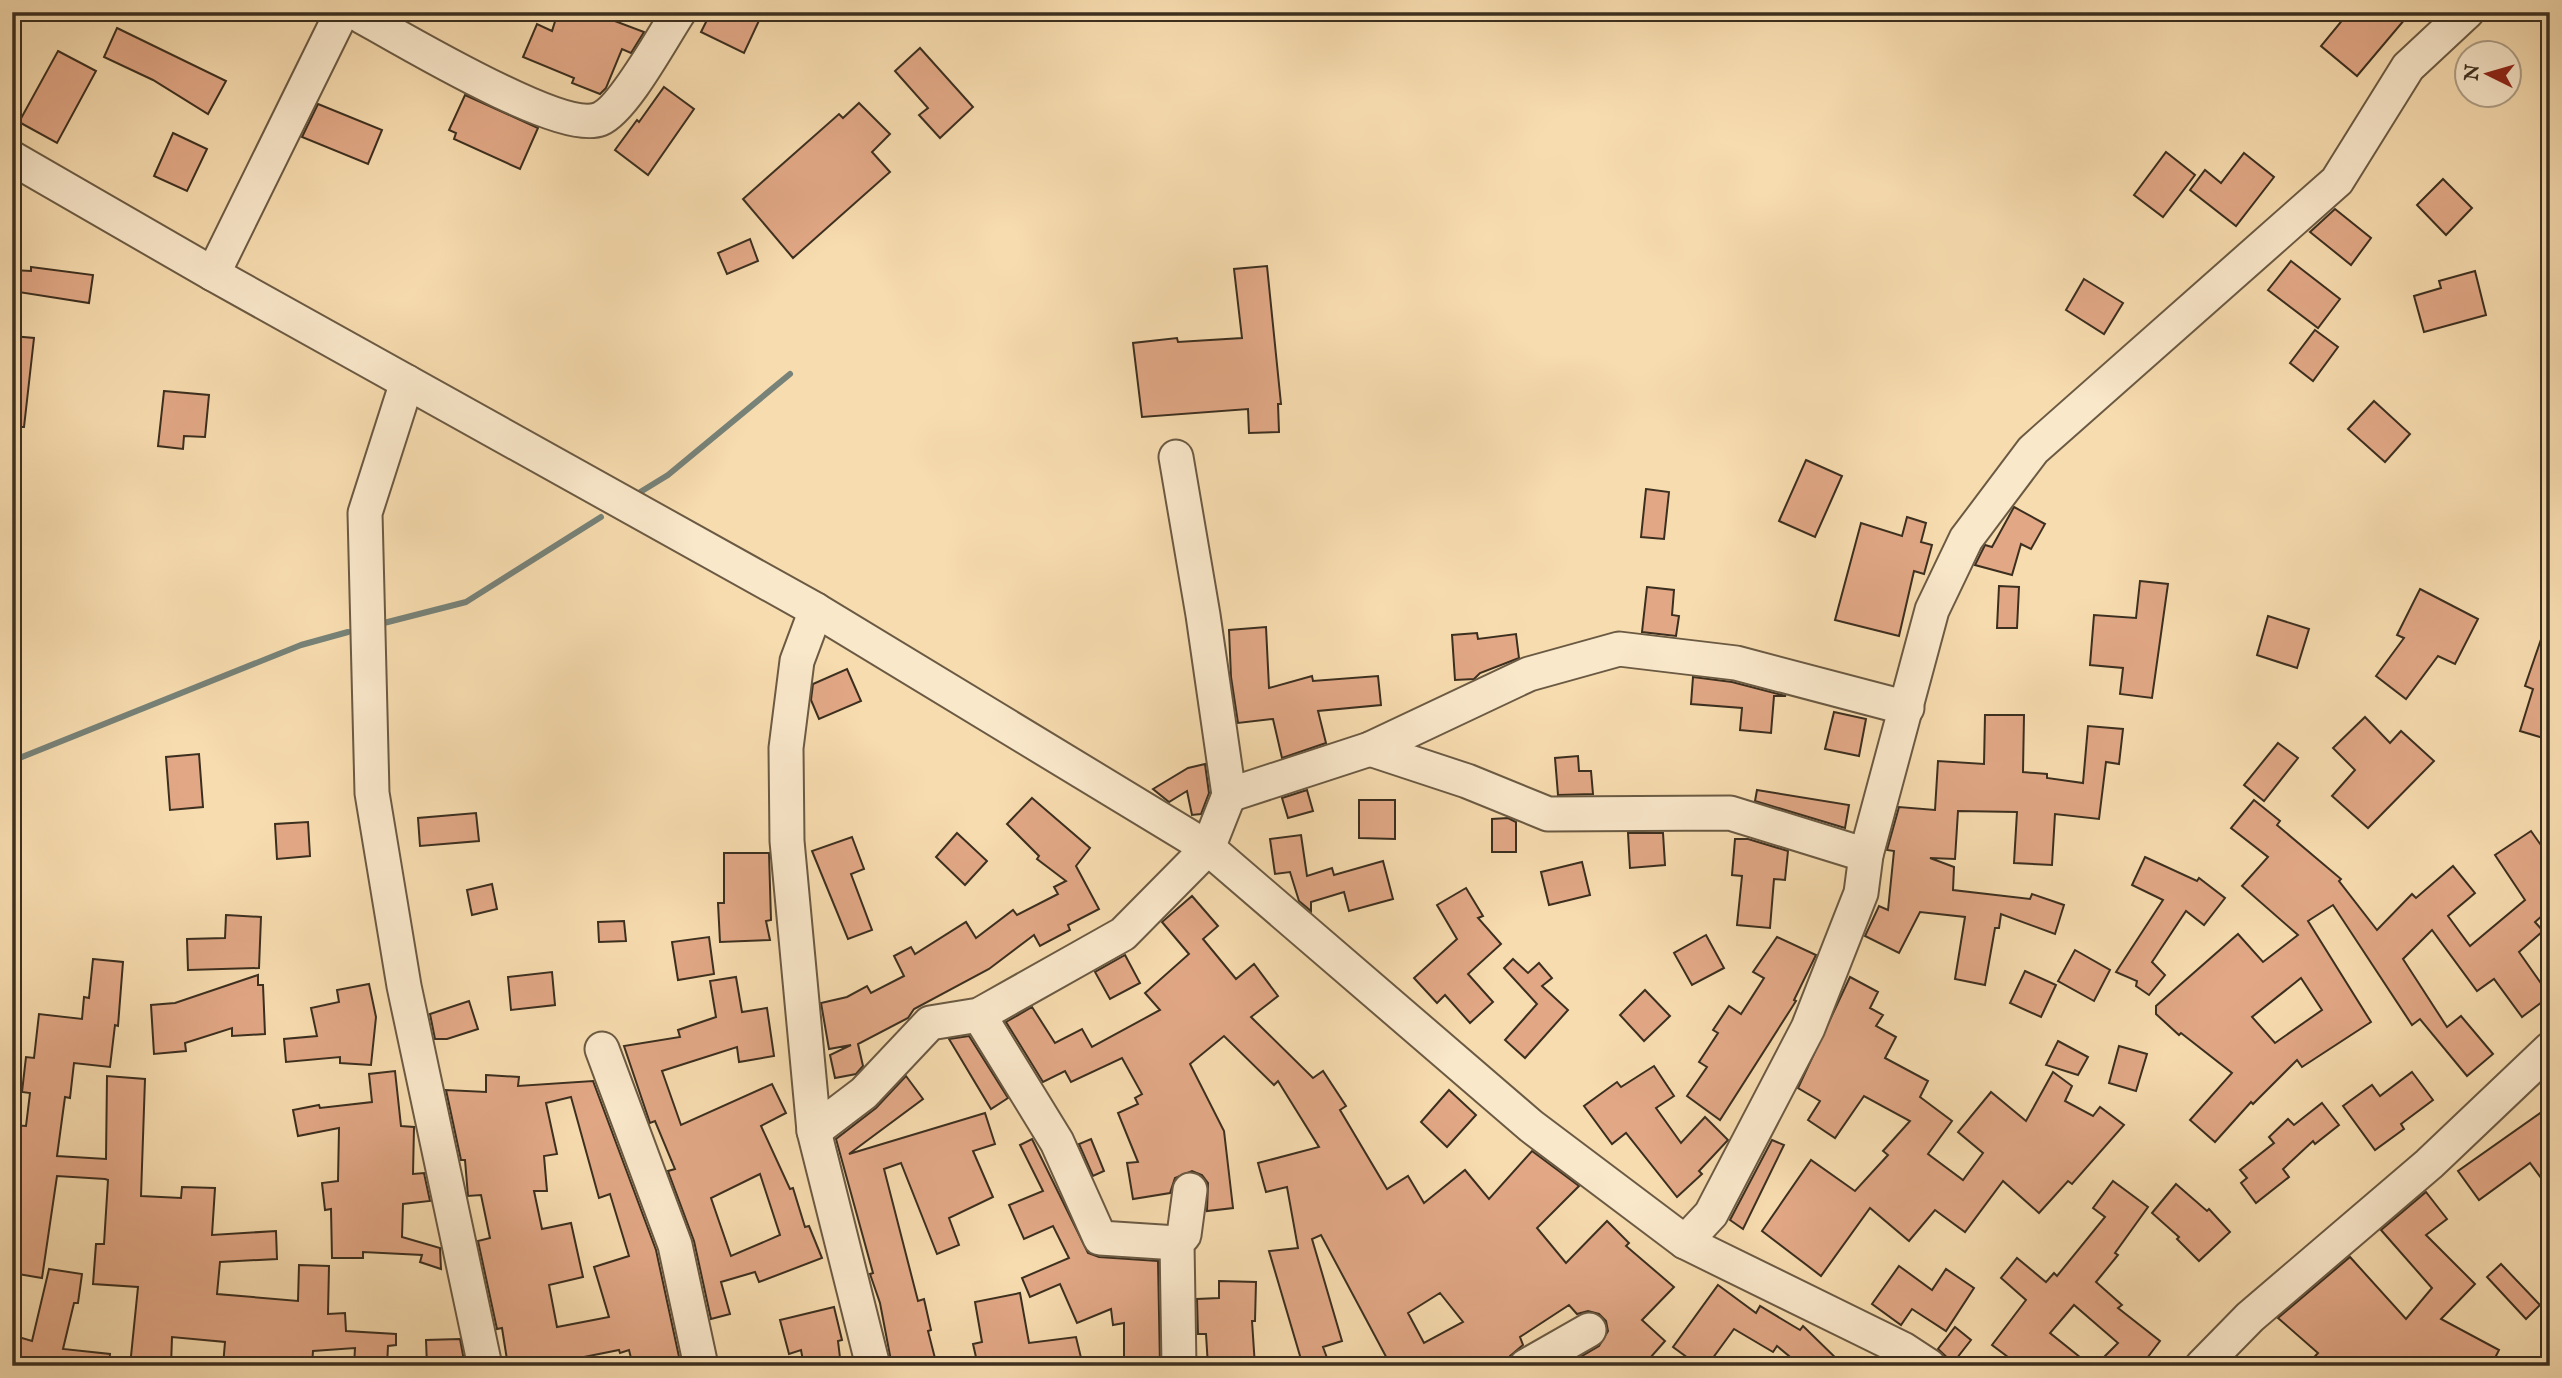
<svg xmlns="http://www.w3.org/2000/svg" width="2562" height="1378" font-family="'IM FELL English',serif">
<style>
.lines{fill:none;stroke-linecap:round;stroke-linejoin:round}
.stream{stroke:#778278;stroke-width:6}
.building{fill:#e2a886;stroke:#3c2f1f;stroke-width:2;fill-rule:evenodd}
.minor-casing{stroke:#6b5a43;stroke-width:37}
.minor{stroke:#fae8cb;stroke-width:33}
</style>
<rect width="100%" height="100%" fill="#f7dcaf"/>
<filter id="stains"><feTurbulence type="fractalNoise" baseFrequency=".00286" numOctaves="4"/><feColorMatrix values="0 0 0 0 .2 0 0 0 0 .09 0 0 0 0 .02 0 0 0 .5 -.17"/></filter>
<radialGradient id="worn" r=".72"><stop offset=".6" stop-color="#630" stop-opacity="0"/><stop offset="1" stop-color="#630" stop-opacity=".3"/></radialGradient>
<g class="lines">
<g class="stream">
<path d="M637 494 668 475 790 374"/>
<path d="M380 624 466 602 601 517"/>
<path d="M12 761 301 645 348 632"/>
</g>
</g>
<g class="building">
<path d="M558 12H591L644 32 631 53 622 49 606 88 600 94 572 83 574 78 523 57 537 24 552 31Z"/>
<path d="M711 12H763L744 53 701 32Z"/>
<path d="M2349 12H2411L2357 76 2321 46Z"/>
<path d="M117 28 226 81 208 114 153 80 104 57Z"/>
<path d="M920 48 973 107 940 138 919 115 928 108 895 71Z"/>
<path d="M58 51 96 71 57 143 19 122Z"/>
<path d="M664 87 694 109 648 175 615 150 637 120 639 122Z"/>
<path d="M465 95 538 128 520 169 454 139 456 133 449 130Z"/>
<path d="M859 103 890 134 872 152 890 172 793 258 743 199 839 114 843 118Z"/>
<path d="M318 104 382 130 368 164 302 137Z"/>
<path d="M173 133 207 149 187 191 154 176Z"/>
<path d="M2166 152 2195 175 2163 217 2134 195Z"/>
<path d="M2244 153 2274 177 2236 226 2190 190 2205 170 2221 183Z"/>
<path d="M2443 179 2472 208 2446 235 2417 205Z"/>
<path d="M2335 209 2371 238 2351 265 2310 232Z"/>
<path d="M750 239 758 261 727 274 718 253Z"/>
<path d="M2291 261 2340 299 2318 328 2268 290Z"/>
<path d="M1267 266 1281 404H1278L1279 432 1249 433 1248 409 1142 417 1133 343 1177 338 1178 342 1242 338 1234 269Z"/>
<path d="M31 267 93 275 89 303 12 291V270L31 271Z"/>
<path d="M2475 271 2486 315 2424 332 2414 296 2441 288 2439 281Z"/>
<path d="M2084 279 2123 303 2104 334 2066 310Z"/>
<path d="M2315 330 2338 347 2313 381 2290 363Z"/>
<path d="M12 336 34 338 24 427H12Z"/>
<path d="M164 391 209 395 205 437 184 436 183 449 158 446Z"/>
<path d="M2374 401 2410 434 2385 462 2348 429Z"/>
<path d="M1806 460 1842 476 1815 537 1779 521Z"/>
<path d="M1646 489 1669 492 1664 539 1641 537Z"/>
<path d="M2014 507 2045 524 2031 549 2021 544 2012 575 1975 565 1985 545 1992 547Z"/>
<path d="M1907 517 1926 523 1921 542 1932 545 1924 574 1914 571 1899 636 1835 620 1861 523 1902 536Z"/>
<path d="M2140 581 2168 584 2152 698 2120 694 2123 668 2090 665 2094 615 2136 618Z"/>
<path d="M1999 586 2019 587 2017 628H1997Z"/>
<path d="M1647 587 1674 590 1672 615 1679 616 1676 636 1642 632Z"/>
<path d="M2420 589 2478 619 2455 664 2438 656 2406 699 2376 676 2404 638 2397 635Z"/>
<path d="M2268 616 2309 629 2297 668 2257 655Z"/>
<path d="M2547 622 2550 623V740L2520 731 2533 689 2525 686Z"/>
<path d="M1266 627 1269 688 1312 676 1313 681 1378 676 1381 705 1318 711 1326 743 1282 758 1273 719 1238 723 1231 677 1229 630Z"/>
<path d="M1477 633 1478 639 1516 634 1519 658 1480 673 1474 679 1455 680 1452 635Z"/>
<path d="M847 669 861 701 819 719 811 700 813 684Z"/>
<path d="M1693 677 1732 682 1786 696H1774L1771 733 1740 730 1742 708 1691 704Z"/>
<path d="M1834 712 1866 719 1859 756 1825 749Z"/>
<path d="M1985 715H2024L2023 772 2047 774V778L2083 783 2088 726 2123 729 2119 764 2106 762 2099 819 2055 814 2052 865 2014 863 2017 812 1958 811 1955 859 1930 858 1954 867 1953 890 2030 899 2032 894 2064 905 2055 934 2001 914 1999 928H1995L1985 985 1955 979 1965 917 1920 912 1899 953 1865 936 1879 906 1888 910 1894 851 1887 850 1899 807 1935 810 1938 761 1984 764Z"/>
<path d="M2365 717 2390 743 2401 731 2434 761 2368 828 2332 796 2355 770 2333 748Z"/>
<path d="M2278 743 2298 758 2264 801 2244 785Z"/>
<path d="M199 754 203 807 170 810 166 757Z"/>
<path d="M1578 756 1579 771H1591L1593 794 1558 795 1555 758Z"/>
<path d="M1205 764 1209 793 1201 814 1192 815 1187 791 1169 802 1153 789 1188 768Z"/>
<path d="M1307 790 1313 811 1288 818 1282 798Z"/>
<path d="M1757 790 1849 805 1845 828 1755 801Z"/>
<path d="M1032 798 1090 848 1076 866 1099 909 1068 925 1070 930 1040 946 1034 935 989 969 914 1009 908 1018 858 1044 863 1066 856 1074 835 1078 830 1055 851 1045 829 1049 821 1003 847 997 867 986 871 993 904 976 894 956 911 947 915 954 966 922 976 938 1013 910 1017 915 1058 894 1054 887 1066 881 1037 859 1039 856 1007 824Z"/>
<path d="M1359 800H1395V839L1359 838Z"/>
<path d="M2254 800 2280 821 2277 825 2341 879 2339 881 2377 930 2412 894 2416 898 2453 866 2475 893 2448 916 2470 946 2525 900 2495 855 2531 831 2550 858V909L2535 922 2543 931 2519 952 2550 996 2522 1017 2494 979 2477 991 2432 930 2403 959 2447 1027 2461 1016 2493 1054 2467 1076 2420 1019 2412 1025 2333 905 2308 921 2371 1022 2302 1067 2297 1060 2253 1104 2251 1102 2215 1142 2190 1120 2232 1073 2181 1033 2179 1035 2156 1014V1006L2238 934 2263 962 2298 935 2242 886 2268 857 2231 828ZM2301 978 2322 1010 2275 1043 2252 1017Z"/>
<path d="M476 813 479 841 420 846 418 818Z"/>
<path d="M1508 818 1516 822V852H1492V819Z"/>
<path d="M308 822 310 856 277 859 275 824Z"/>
<path d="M957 833 987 861 965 885 936 857Z"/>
<path d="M1628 833H1663L1665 865 1630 868Z"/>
<path d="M1301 835 1307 876 1332 868 1334 875 1383 861 1393 899 1349 911 1344 892 1311 902V911L1299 901 1290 872 1275 874 1270 839Z"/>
<path d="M852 837 864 869 851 874 872 930 848 939 812 851Z"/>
<path d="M1735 839H1748L1788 851 1785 880 1774 879 1770 928 1737 925 1742 876 1732 875Z"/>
<path d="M724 853H769L771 920 766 921 770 940 720 942 718 903H724Z"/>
<path d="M2145 857 2197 881 2199 878 2225 898 2204 925 2186 911 2152 962 2165 975 2149 995 2136 986 2137 981 2116 972 2163 900 2132 885Z"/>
<path d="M1582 862 1590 895 1549 905 1541 872Z"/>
<path d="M492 884 497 909 472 915 467 890Z"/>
<path d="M1466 888 1483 916 1478 918 1501 944 1468 974 1493 1002 1470 1023 1445 995 1437 1003 1414 978 1457 939 1437 905Z"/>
<path d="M1192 896 1218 926 1203 939 1236 979 1254 964 1278 996 1251 1017 1313 1078 1323 1071 1346 1106 1340 1110 1387 1189 1408 1176 1424 1203 1465 1170 1489 1199 1532 1151 1579 1186 1537 1228 1566 1263 1607 1221 1629 1243 1626 1246 1674 1287 1642 1320 1665 1341 1643 1366H1565L1599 1346 1608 1331 1606 1321 1599 1314 1588 1311 1577 1314 1569 1305 1520 1337 1523 1345 1510 1356 1507 1366H1391L1321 1235 1312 1239 1342 1341 1323 1347 1330 1366H1303L1269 1251 1298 1248 1287 1187 1266 1192 1258 1163 1319 1147 1278 1081 1274 1085 1224 1036 1190 1064 1224 1131 1233 1208 1207 1211 1208 1183 1202 1175 1192 1171 1175 1178 1170 1193 1133 1199 1127 1163 1138 1162 1118 1113 1138 1104 1135 1098 1142 1094 1122 1058 1071 1082 1065 1071 1043 1082 1006 1022 1032 1007 1055 1043 1082 1029 1092 1047 1160 1010 1145 993 1189 954 1162 922ZM1440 1293 1463 1322 1424 1343 1408 1313Z"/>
<path d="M226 915 261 917 259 968 188 970 187 939 225 938Z"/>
<path d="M624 921 626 941 599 942 598 922Z"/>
<path d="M1706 935 1724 968 1692 985 1674 953Z"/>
<path d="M709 937 714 974 678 980 672 942Z"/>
<path d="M1777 937 1816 955 1794 1000 1796 1001 1720 1120 1687 1096 1707 1067 1699 1062 1718 1033 1713 1030 1729 1006 1741 1014 1764 978 1753 972Z"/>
<path d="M2075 950 2110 970 2094 1001 2058 981Z"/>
<path d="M1125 955 1140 983 1110 999 1095 972Z"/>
<path d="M93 959 123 962 118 1026 115 1025 110 1067 74 1063 70 1098 65 1097 57 1156 106 1159 107 1076 145 1079 141 1196 181 1198 182 1187 215 1188 212 1235 276 1231 277 1259 220 1262 217 1294 298 1301 299 1265 329 1266 328 1314 345 1313 346 1331 396 1334V1345L388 1346 387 1366H354L355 1348 313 1351 312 1366H223L225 1342 172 1337 171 1366H130L138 1287 93 1284 96 1244H104L108 1180 105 1179 57 1176 42 1278 12 1273V1240L18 1209H12V1125L26 1126 30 1093 22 1092 26 1057 34 1058 39 1014 82 1019 84 997 89 998Z"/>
<path d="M1513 959 1528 973 1539 963 1552 978 1542 986 1568 1010 1525 1058 1505 1040 1537 1004 1504 968Z"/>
<path d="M2025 971 2056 985 2041 1017 2010 1003Z"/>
<path d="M552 972 555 1005 511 1010 508 977Z"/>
<path d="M258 975V985H263L265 1034 232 1036V1028L185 1043 186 1051 154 1054 151 1005 175 1003Z"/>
<path d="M736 977 742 1012 767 1008 774 1056 739 1062 737 1047 662 1071 681 1125 772 1084 786 1113 761 1126 790 1189 793 1188 805 1227 809 1226 822 1258 759 1282 755 1272 721 1282 730 1314 711 1319 694 1241 668 1171 675 1169 655 1121 650 1123 624 1046 680 1037 678 1030 716 1017 710 981ZM760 1174 780 1235 731 1256 711 1198Z"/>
<path d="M1850 977 1878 992 1870 1008 1883 1015 1876 1026 1896 1037 1885 1058 1928 1081 1920 1097 1952 1121 1928 1154 1963 1180 1983 1153 1958 1132 1991 1092 2026 1121 2053 1072 2072 1086 2065 1101 2093 1116 2100 1107 2124 1125 2072 1184 2068 1181 2039 1213 2003 1181 1965 1232 1935 1210 1909 1241 1870 1208 1821 1276 1762 1231 1811 1160 1855 1191 1888 1155 1883 1151 1910 1121 1864 1096 1835 1138 1808 1120 1820 1101 1798 1088Z"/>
<path d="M369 984 376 1017 371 1065 340 1063V1057L286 1062 284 1039 317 1036 311 1008 339 1002 337 990Z"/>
<path d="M1645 990 1670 1016 1644 1041 1620 1015Z"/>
<path d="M469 1001 478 1029 447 1039H435L430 1014Z"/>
<path d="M969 1036 1008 1098 991 1109 949 1039Z"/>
<path d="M2058 1041 2088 1057 2078 1075 2046 1065Z"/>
<path d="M2119 1046 2147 1054 2136 1091 2109 1083Z"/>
<path d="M1654 1066 1674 1096 1656 1108 1681 1143 1705 1117 1728 1140 1699 1171 1702 1174 1677 1197 1626 1133 1612 1144 1584 1106 1617 1082 1621 1087Z"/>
<path d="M395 1071 401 1126 414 1127 413 1174 424 1173 430 1201 403 1204 402 1237 440 1248 441 1269 420 1262 422 1255 363 1252V1258H332L331 1209 325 1210 322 1183 338 1181 339 1128 298 1136 293 1110 319 1105 320 1108 372 1102 369 1074Z"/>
<path d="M2412 1072 2433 1100 2401 1124 2404 1129 2375 1150 2343 1106 2372 1085 2380 1096Z"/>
<path d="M486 1075 519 1077 518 1086 593 1081 656 1250 681 1366H633L629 1350 620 1353 619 1350 564 1361 565 1366H508L502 1328 497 1329 478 1241 490 1238 481 1195 468 1196 465 1160H461L446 1090 486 1092ZM571 1097 599 1198 610 1194 629 1256 594 1267 609 1317 557 1327 549 1285 583 1277 571 1223 542 1229 534 1191H547L544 1156 557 1154 546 1103Z"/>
<path d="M906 1076 923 1099 849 1154 985 1113 995 1144 973 1151 993 1197 949 1218 959 1245 937 1254 901 1163 884 1169 918 1301 924 1299 931 1330 928 1331 937 1366H892L880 1303 870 1274 873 1273 836 1139 876 1108Z"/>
<path d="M1449 1090 1476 1115 1447 1147 1421 1122Z"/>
<path d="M2322 1103 2339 1125 2315 1144 2313 1141 2283 1169 2289 1177 2256 1203 2241 1183 2247 1178 2240 1170 2274 1143 2269 1137 2288 1119 2294 1125Z"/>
<path d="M2550 1106V1190L2530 1163 2479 1200 2458 1171Z"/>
<path d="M1032 1139 1088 1253 1099 1257 1158 1261 1160 1366H1124V1323L1113 1325 1111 1309 1077 1323 1060 1284 1030 1297 1022 1278 1069 1258 1053 1226 1024 1239 1009 1205 1043 1191 1020 1145Z"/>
<path d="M1091 1139 1104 1171 1093 1176 1079 1144Z"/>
<path d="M1772 1140 1784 1145 1743 1229 1730 1220Z"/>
<path d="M2113 1181 2148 1207 2115 1253 2118 1255 2096 1282 2122 1305 2118 1308 2160 1341 2141 1366H2095L2118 1343 2074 1305 2050 1333 2091 1366H2020L1992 1345 2026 1300 2001 1278 2017 1258 2046 1282 2054 1273 2057 1276 2105 1217 2093 1208Z"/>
<path d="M2176 1184 2207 1211 2209 1209 2230 1232 2199 1261 2177 1239 2179 1237 2152 1213Z"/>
<path d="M2426 1192 2447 1219 2426 1235 2475 1284 2441 1319 2499 1350 2491 1366H2306L2318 1353 2278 1318 2350 1257 2406 1319 2432 1288 2381 1230Z"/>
<path d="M2501 1264 2540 1305 2526 1319 2487 1277Z"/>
<path d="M1899 1266 1932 1290 1946 1269 1974 1288 1946 1331 1912 1309 1901 1325 1872 1304Z"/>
<path d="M49 1269 82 1274 78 1303H74L63 1349 110 1354 109 1366H12V1335L32 1341Z"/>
<path d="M1219 1281 1256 1282 1255 1321H1252L1255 1366H1208L1206 1334H1198L1197 1299 1219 1298Z"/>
<path d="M1718 1285 1756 1313 1760 1306 1800 1330 1803 1326 1844 1366H1801L1777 1346 1773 1352 1734 1329 1707 1366H1699L1673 1347Z"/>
<path d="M1020 1293 1029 1343 1076 1337 1083 1366H978L973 1344 982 1342 975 1302Z"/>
<path d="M834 1307 842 1340 838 1341 841 1366H804L801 1350 789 1354 780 1320Z"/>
<path d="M1955 1327 1971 1340 1953 1363 1938 1349Z"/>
<path d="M460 1339 465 1366H427L426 1340Z"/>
</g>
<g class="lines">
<defs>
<g id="minor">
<path d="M354 12C396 35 560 135 600 119 624 109 663 36 679 12"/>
<path d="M12 158 213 274 816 610 1208 848 1531 1126 1685 1242 1903 1349 1929 1366"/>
<path d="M213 274 342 12"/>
<path d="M407 382 365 513 372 793 404 986 485 1366"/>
<path d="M816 610 797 661 786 748 787 841 814 1131 873 1366"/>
<path d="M1370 749 1467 781 1548 814 1730 813 1866 855"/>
<path d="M1229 795 1370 749 1529 674 1619 649 1736 663 1907 708"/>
<path d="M979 1015 1057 1142 1100 1238 1177 1243"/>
<path d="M602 1049 675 1245 701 1366"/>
<path d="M814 1131 864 1093 930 1023 979 1015 1123 934 1208 848 1229 795 1203 615 1176 457"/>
<path d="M1685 1242 1711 1214 1808 1028 1861 893 1866 855 1932 610 1966 539 2033 450 2337 181 2408 67 2467 12"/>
<path d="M1179 1366 1177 1243 1184 1235 1190 1190"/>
<path d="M1526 1366 1589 1330"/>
<path d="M2202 1366 2250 1317 2429 1164 2550 1049"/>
</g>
</defs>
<use href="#minor" class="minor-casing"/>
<use href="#minor" class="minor"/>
</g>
<rect width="2562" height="1378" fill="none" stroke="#f7dcaf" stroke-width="42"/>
<rect x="14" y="14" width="2534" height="1350" fill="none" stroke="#3c2f1f" stroke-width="3.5"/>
<rect x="21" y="21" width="2520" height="1336" fill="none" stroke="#3c2f1f" stroke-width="2"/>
<g transform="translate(2488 74) rotate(275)"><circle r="33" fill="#fae8cb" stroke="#ae9e86" stroke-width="2"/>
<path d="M0-5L12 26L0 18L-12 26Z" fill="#8f2418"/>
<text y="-10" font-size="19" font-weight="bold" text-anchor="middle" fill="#3c2f1f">N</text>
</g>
<rect width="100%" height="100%" filter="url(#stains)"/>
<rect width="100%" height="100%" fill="url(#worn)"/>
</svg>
